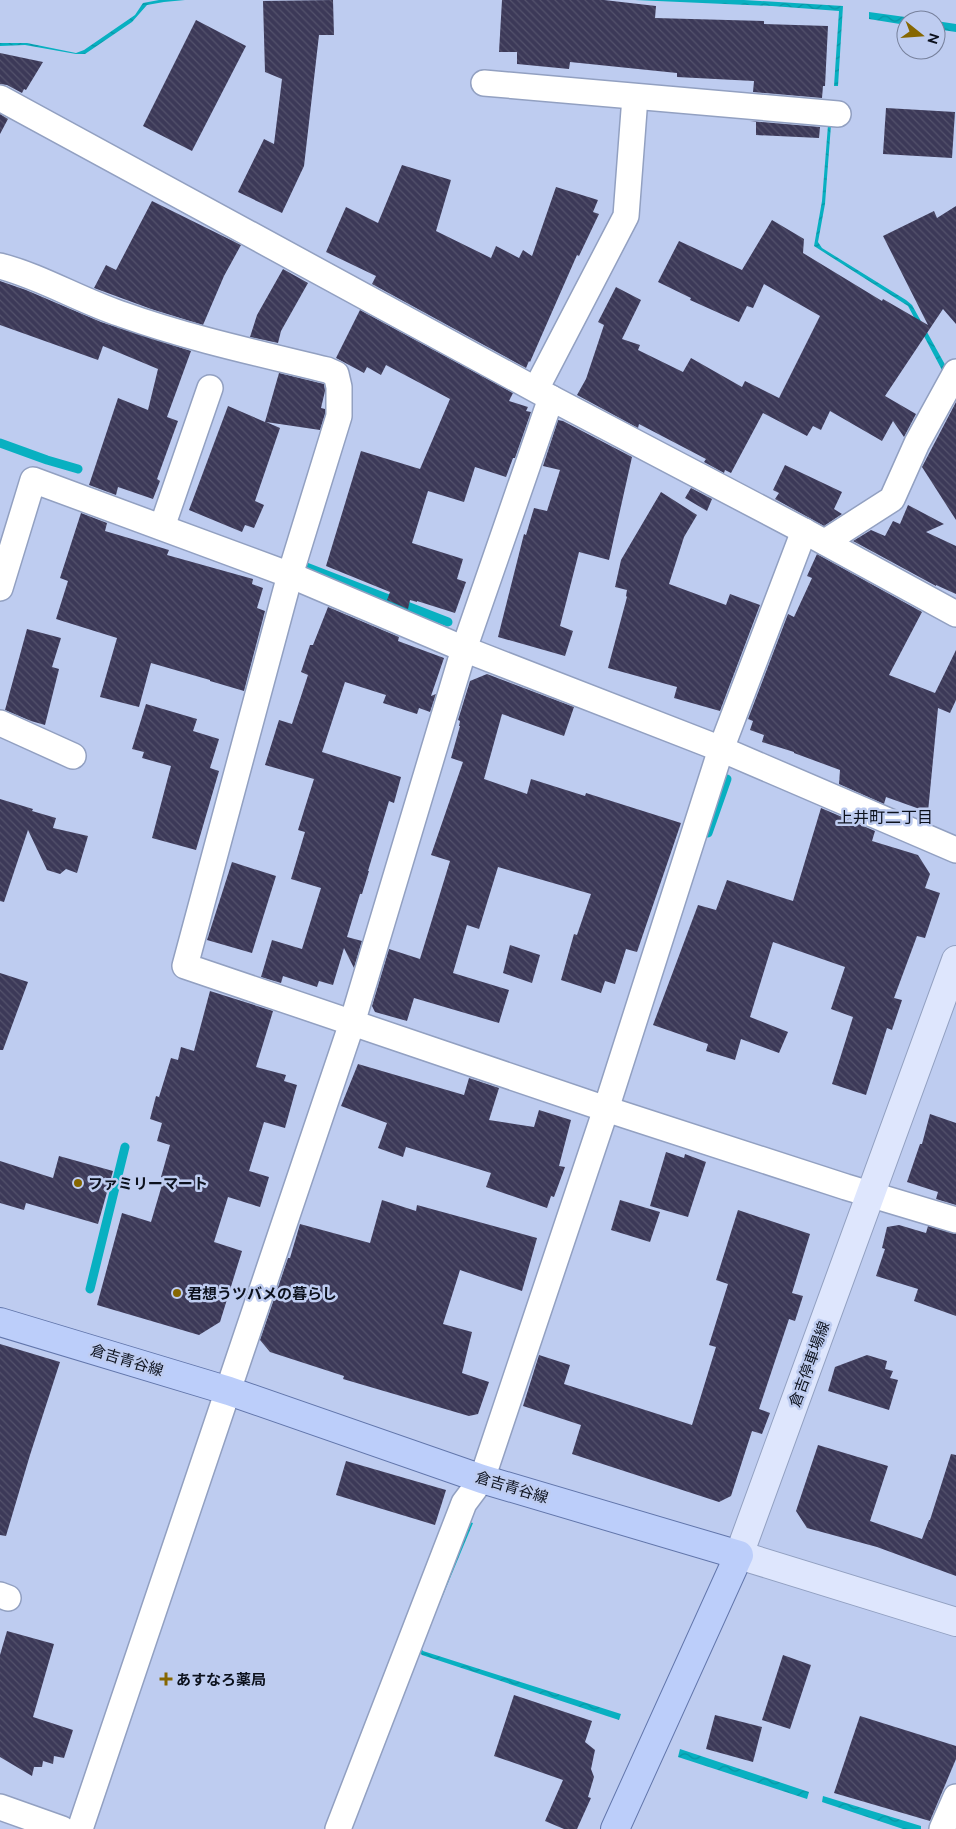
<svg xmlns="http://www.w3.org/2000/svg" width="956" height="1829" font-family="Ubuntu,'Noto Sans JP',sans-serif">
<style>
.water{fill:url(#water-waves)}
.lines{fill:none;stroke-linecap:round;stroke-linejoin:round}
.stream{stroke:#08b0c1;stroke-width:9}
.building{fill:url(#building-back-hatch)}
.street-casing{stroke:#92a0c1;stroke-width:28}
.secondary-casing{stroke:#92a0c1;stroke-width:30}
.primary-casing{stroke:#6276ab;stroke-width:30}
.street{stroke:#fff;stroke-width:25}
.secondary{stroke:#dee6fd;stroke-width:28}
.primary{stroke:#bccefa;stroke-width:28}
.poi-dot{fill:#866701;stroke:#beccf0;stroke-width:2}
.labels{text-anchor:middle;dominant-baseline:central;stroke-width:5;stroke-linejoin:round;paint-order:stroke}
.poi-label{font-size:15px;font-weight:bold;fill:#0c111d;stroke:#beccf0;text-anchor:start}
.street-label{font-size:15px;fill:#0c111d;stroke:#beccf0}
.neighbourhood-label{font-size:16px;fill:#0c111d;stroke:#beccf0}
</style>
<defs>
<pattern id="water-waves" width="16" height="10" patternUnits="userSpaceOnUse" patternTransform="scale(1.25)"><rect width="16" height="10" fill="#08b0c1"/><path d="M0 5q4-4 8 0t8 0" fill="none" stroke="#0796a5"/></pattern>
<pattern id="building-back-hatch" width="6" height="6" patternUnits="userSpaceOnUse" patternTransform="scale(1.25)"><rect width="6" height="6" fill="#3c3958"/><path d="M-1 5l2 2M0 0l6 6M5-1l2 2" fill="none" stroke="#54526c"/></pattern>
</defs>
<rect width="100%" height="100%" fill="#beccf0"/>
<g class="water">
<path d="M159 0H185L164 2 147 5 132 22 85 54H76L25 45 0 46V43H27L76 53 84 50 135 15 143 3Z"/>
<path d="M635 0H744L843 6 838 86H834L839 11 772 6Z"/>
<path d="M869 12 927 20H906V25L869 19Z"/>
<path d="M936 21 956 24V32L936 29Z"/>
<path d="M828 125H831L825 204 818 242 822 248 906 300 912 305 948 370 943 372 908 306 814 246 822 201Z"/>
<path d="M469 1522 473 1523 421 1648 423 1651 621 1714 619 1720 422 1655 417 1650Z"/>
<path d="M680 1749 809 1792 807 1799 678 1757Z"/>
<path d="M823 1796 921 1826V1829H903L822 1802Z"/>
</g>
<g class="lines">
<g class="stream">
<path d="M0 443 47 460 78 469"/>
<path d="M306 567 448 622"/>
<path d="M708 833 727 779"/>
<path d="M90 1289 125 1147"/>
</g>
</g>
<g class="building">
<path d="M333 0 334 35H319L304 166 282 213 238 192 264 139 274 144 282 79 265 72 263 1Z"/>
<path d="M502 0H604L656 6 655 18 764 21V24L828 26 825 86H823L822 98 753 92 754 81 677 77V73L570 62 569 69 517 64V52H499Z"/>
<path d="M196 20 246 46 192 151 143 126Z"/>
<path d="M0 53 43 62 26 90 24 89 22 93 7 85 0 84Z"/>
<path d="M886 108 955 112 952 158 883 154Z"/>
<path d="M0 114 8 119 0 134Z"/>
<path d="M750 121 820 127 819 138 756 135V122Z"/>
<path d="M402 165 451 180 436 231 491 258 496 246 519 258 523 250 532 256 556 187 598 200 593 212 599 214 579 256 577 255 530 362 529 361 526 368 372 284 376 276 326 252 346 207 378 223Z"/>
<path d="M152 201 241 245 224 276 203 325 151 309 94 288 106 265 116 270Z"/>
<path d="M956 206V324L943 309 885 396 916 414 904 437 893 421 882 441 830 411 821 430 813 426 807 436 763 413 731 473 725 470 724 473 704 462 706 459 639 424 638 428 577 395 586 379 604 325 598 322 616 287 641 300 622 339 640 345 638 350 683 372 691 358 742 387 745 381 779 398 820 316 764 284 753 308 747 306 739 322 690 300 691 298 658 282 679 241 742 270 772 220 804 239 803 253 882 301 883 299 928 325 883 236 934 211 937 218Z"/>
<path d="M283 269 308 283 281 331 278 343 250 337 257 315Z"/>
<path d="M0 281 26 290 101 322 191 351 167 417 178 421 157 479 160 481 153 499 118 487 116 495 89 485 118 398 148 410 158 369 103 346 98 360 0 325Z"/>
<path d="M360 310 513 393 509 401 528 407 526 411 531 412 515 458H513L506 477 475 467 464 502 428 491 412 543 463 559 457 579 466 582 455 613 417 601V602L410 600 408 609 387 600 390 592 326 566 361 451 420 469 450 399 386 365 381 375 367 367 364 373 336 358Z"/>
<path d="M279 373 324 384 325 391 321 408 325 409V414L320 430 266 422 280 428 255 501 264 505 254 528 245 525 242 532 189 510 228 406 265 422Z"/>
<path d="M956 402V520L922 467Z"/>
<path d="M558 420 563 421 632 457 609 560 579 552 560 626 573 631 565 656 498 637 524 534 526 535 534 508 547 511 560 470 543 466Z"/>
<path d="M785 465 842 492 834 509 842 514 824 526 775 499 779 493 773 490Z"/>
<path d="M691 488 712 499 707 511 685 498Z"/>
<path d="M661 492 697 515 684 537 669 584 726 605 730 594 760 605 720 711 674 698 677 687 608 668 627 597 626 596 627 590 615 587 621 560Z"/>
<path d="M908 505 944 524 926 532 956 546V594L936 585V586L853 541 871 530 885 536 893 521 900 524Z"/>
<path d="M81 513 107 523 105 531 169 550 167 555 253 579 252 584 263 588 257 608 265 611 244 691 210 681V680L151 663 139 707 100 697 117 638 56 619 68 581 60 578Z"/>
<path d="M817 554 922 612 889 675 935 693 956 650V700L950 713 938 708 928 812 886 797 884 804 839 784 840 770 794 753V752L762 742 764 735 750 730 753 721 748 719 788 614 794 617 812 578 807 576Z"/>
<path d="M328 607 399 637 398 641 444 658 431 696 436 694 430 712 419 708 417 714 383 703 386 695 345 682 322 752 401 777 394 803 389 801 368 871H369L362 894H360L347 937 362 941 354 968 344 948 333 985 319 981 317 987 283 976 281 983 261 977 272 940 302 949 321 888 291 879 305 832 298 830 314 779 265 765 279 720 292 724 308 675 301 672 310 645H313Z"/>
<path d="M27 629 61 638 52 667 59 669 45 725 31 721 5 710Z"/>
<path d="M487 674 574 707 564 736 502 714 484 779 527 794 531 779 585 796 586 793 681 823 637 952 626 949 615 984 605 981 601 993 561 980 574 934 577 935 591 894 498 867 479 929 467 925 453 973 509 990 499 1023 414 998 407 1021 375 1012 372 1006 389 949 420 959 450 861 431 855 463 762 451 758 460 726H459L460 721 458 720 470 681Z"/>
<path d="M146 704 197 719 193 731 219 739 210 768 219 771 196 850 152 838 171 766 142 758 144 752 132 749Z"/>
<path d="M0 799 33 809 32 811 56 818 53 828 88 836 77 873 66 869 60 874 47 870 28 830 4 902 0 901Z"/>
<path d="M821 808 875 831 872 841 918 855 930 874 925 888 940 893 925 938 917 936 894 998 902 1000 892 1030 887 1028 866 1095 832 1084 853 1017 831 1009 845 967 773 942 750 1017 788 1032 779 1053 741 1039 735 1060 706 1051 708 1044 653 1025 698 905 716 910 727 880 793 901Z"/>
<path d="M232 862 276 876 252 953 207 940Z"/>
<path d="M510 945 540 955 532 983 503 973Z"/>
<path d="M0 973 28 982 3 1050H0Z"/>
<path d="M210 991 273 1011 256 1067 286 1075 284 1081 297 1085 285 1128 264 1122 249 1171 269 1177 260 1207 228 1197 214 1242 242 1251 220 1322 199 1335 97 1305 122 1213 151 1222 164 1178 161 1177 170 1145 157 1141 162 1123 150 1119 156 1096 159 1097 171 1058 178 1060 181 1047 194 1051Z"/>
<path d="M358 1064 464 1095 469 1078 499 1088 489 1120 534 1127 539 1110 571 1120 559 1166 565 1167 554 1197 551 1196 547 1208 486 1187 491 1173 406 1147 403 1157 378 1148 387 1123 341 1106Z"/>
<path d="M930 1114 956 1123V1205L936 1199 938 1192 907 1182 920 1144H922Z"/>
<path d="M666 1152 684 1158 685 1154 706 1162 688 1217 650 1206Z"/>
<path d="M59 1156 113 1171 98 1224 26 1203 24 1210 0 1203V1161L53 1178Z"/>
<path d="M382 1200 416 1211 417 1205 537 1238 522 1291 460 1270 443 1324 472 1332 462 1373 489 1382 478 1414 469 1416 343 1379 344 1376 270 1352 260 1340 288 1258H290L300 1224 370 1243Z"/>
<path d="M620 1200 660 1212 650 1242 611 1230Z"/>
<path d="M738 1210 810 1234 792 1293 803 1296 795 1321 789 1319 759 1409 770 1413 762 1434 752 1431 731 1496 719 1502 572 1454 581 1425 523 1406 539 1355 570 1365 564 1384 692 1425 716 1347 709 1345 728 1284 716 1280Z"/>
<path d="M899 1225 926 1233 928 1226 956 1234V1316L914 1301 918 1289 876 1276 885 1249 882 1248 887 1227Z"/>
<path d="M0 1344 60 1362 30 1455 6 1536 0 1535Z"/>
<path d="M867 1355 887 1361 885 1369 893 1371 890 1378 898 1380 889 1410 828 1391 835 1367Z"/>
<path d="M818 1445 888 1466 870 1521 922 1539 929 1520H930L951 1454 956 1455V1576L877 1547 807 1528 796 1511Z"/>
<path d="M346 1461 446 1490 435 1525 336 1495Z"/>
<path d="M7 1631 54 1644 33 1717 73 1730 64 1758 54 1756 53 1764 43 1761 42 1767H34L32 1776 0 1757V1655Z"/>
<path d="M783 1655 811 1665 790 1729 762 1720Z"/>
<path d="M514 1695 592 1721 585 1742 595 1750 591 1769 594 1777 588 1797 591 1798 577 1829H564L545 1821 563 1780 494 1756Z"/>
<path d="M715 1715 762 1727 753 1762 706 1749Z"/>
<path d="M860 1716 956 1746V1759L930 1821 834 1793Z"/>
</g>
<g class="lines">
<defs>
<g id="street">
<path d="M484 83 838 114"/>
<path d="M0 98 551 398 804 531 956 614"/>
<path d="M0 266C42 277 79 300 121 314 188 338 257 353 327 370L336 374 339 387V416L290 575 185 966 606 1109 846 1187 956 1220"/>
<path d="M536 389 626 216 635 97"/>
<path d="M162 527 210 388"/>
<path d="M825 542 892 499 917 443 956 372"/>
<path d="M0 588 33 480 290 575 464 649 721 749 956 850"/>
<path d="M0 723 73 756"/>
<path d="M0 1595 8 1598"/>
<path d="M0 1807 62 1829"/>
<path d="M80 1829 352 1023 464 649 551 398"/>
<path d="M338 1829 464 1503 482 1479 606 1109 721 749 804 531"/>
<path d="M942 1829 956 1797"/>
</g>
<path id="secondary" d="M956 960 739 1555 956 1622"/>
<path id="primary" d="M0 1322 229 1391 482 1479 739 1555 615 1829"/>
</defs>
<use href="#street" class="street-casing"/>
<use href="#secondary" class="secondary-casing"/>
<use href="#primary" class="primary-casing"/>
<use href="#street" class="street"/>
<use href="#secondary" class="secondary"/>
<use href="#primary" class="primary"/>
</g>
<g class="poi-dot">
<circle cx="78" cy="1183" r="5"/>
<circle cx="177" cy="1293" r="5"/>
<path d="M163.5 1671.5h5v5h5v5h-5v5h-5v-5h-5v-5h5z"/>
</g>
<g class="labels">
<g class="poi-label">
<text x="88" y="1183">ファミリーマート</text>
<text x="187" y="1293">君想うツバメの暮らし</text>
<text x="176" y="1679">あすなろ薬局</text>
</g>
<g class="street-label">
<text transform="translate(127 1360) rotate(17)">倉吉青谷線</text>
<text transform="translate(809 1364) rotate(-70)">倉吉停車場線</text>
<text transform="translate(512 1487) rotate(17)">倉吉青谷線</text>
</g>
<g class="neighbourhood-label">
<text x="885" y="817">上井町二丁目</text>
</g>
</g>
<g transform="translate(921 35) rotate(107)"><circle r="24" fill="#beccf0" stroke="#77819c"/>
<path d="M0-4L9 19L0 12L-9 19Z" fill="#866701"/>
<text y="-8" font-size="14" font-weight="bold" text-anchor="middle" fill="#0c111d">N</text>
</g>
</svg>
